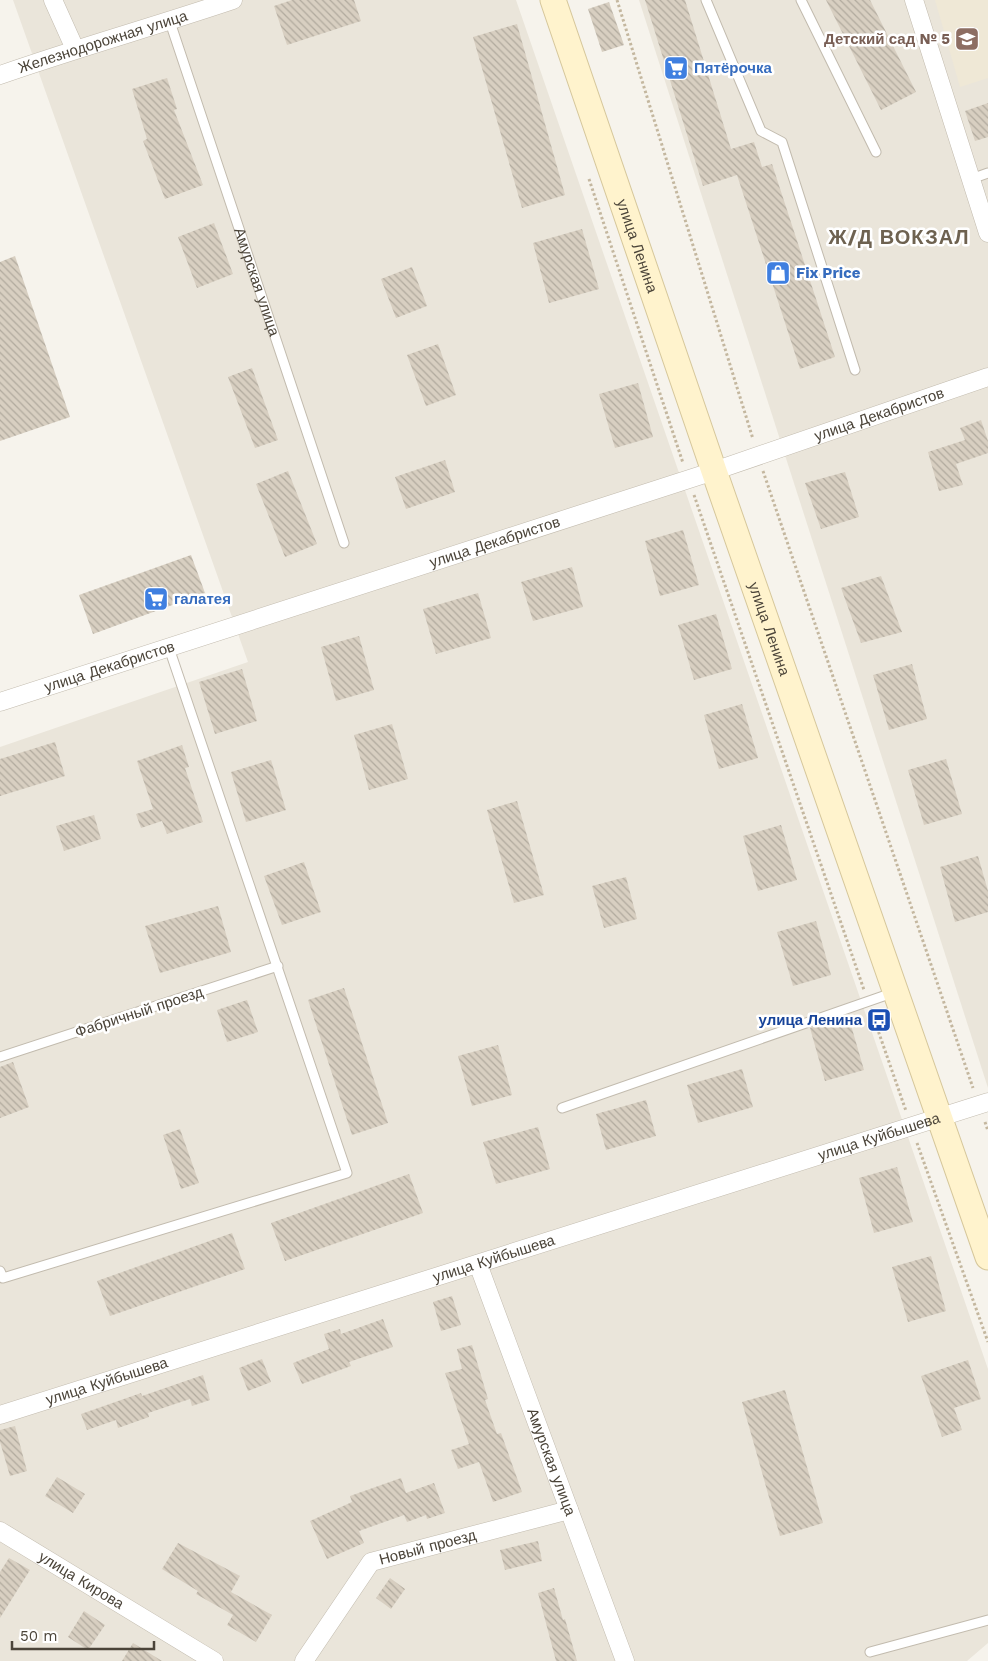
<svg xmlns="http://www.w3.org/2000/svg" width="988" height="1661" font-family="'Work Sans',sans-serif">
<style>
.residential{fill:#eae5da}
.education{fill:#efe8d6}
.building{fill:url(#building-back-hatch)}
.lines{fill:none;stroke-linecap:round;stroke-linejoin:round}
.lane-casing{stroke:#c2bbae;stroke-width:11}
.street-casing{stroke:#c2bbae;stroke-width:19}
.secondary-casing{stroke:#d6c79b;stroke-width:27}
.path{stroke:#c4b79f;stroke-width:3;stroke-dasharray:2.5 2.5;stroke-linecap:butt}
.lane{stroke:#fff;stroke-width:9}
.street{stroke:#fff;stroke-width:18}
.secondary{stroke:#fff3cd;stroke-width:25}
.labels{text-anchor:middle;dominant-baseline:central;stroke-width:5;stroke-linejoin:round;paint-order:stroke}
.education-label{font-size:15px;font-weight:bold;fill:#785e54;stroke:#fff;text-anchor:end}
.street-label{font-size:15px;fill:#4b4439;stroke:#fff}
.shop-label{font-size:15px;font-weight:bold;fill:#366cbe;stroke:#fff;text-anchor:start}
.transit-label{font-size:15px;font-weight:bold;fill:#164399;stroke:#fff;text-anchor:end}
.district-label{font-size:20px;font-weight:bold;letter-spacing:1px;fill:#6e6250;stroke:#fff}
</style>
<defs>
<pattern id="building-back-hatch" width="6" height="6" patternUnits="userSpaceOnUse" patternTransform="scale(1.25)"><rect width="6" height="6" fill="#d8cfc1"/><path d="M-1 5l2 2M0 0l6 6M5-1l2 2" fill="none" stroke="#b1aa9e"/></pattern>
</defs>
<rect width="100%" height="100%" fill="#f6f3ec"/>
<g class="residential">
<path d="M13 0H516L988 1369V1643L967 1661H0V747L248 662Z"/>
<path d="M639 0H988V1088Z"/>
</g>
<path class="education" d="M935 0H988V78L960 87Z"/>
<g class="building">
<path d="M292 0H354L361 21 287 45 274 6Z"/>
<path d="M645 0H685L731 149 754 142 762 167 772 164 835 357 800 369 737 175 703 186Z"/>
<path d="M826 0H870L916 92 881 110Z"/>
<path d="M609 2 624 45 602 52 588 9Z"/>
<path d="M517 24 565 195 522 208 473 37Z"/>
<path d="M167 78 177 109 174 110 203 185 165 199 143 141 147 139 132 89Z"/>
<path d="M988 103V137L975 141 965 111Z"/>
<path d="M214 223 233 274 197 288 178 237Z"/>
<path d="M582 229 599 289 549 303 533 243Z"/>
<path d="M15 256 70 417 0 441V262Z"/>
<path d="M412 267 427 306 396 318 381 279Z"/>
<path d="M438 344 456 395 426 406 407 355Z"/>
<path d="M252 368 278 440 255 448 228 377Z"/>
<path d="M638 383 653 437 615 448 599 394Z"/>
<path d="M981 420 988 441V453L956 464 963 485 939 491 928 452 965 440 960 428Z"/>
<path d="M445 460 455 492 406 509 395 477Z"/>
<path d="M288 471 317 544 285 557 256 484Z"/>
<path d="M845 472 859 517 821 529 805 483Z"/>
<path d="M683 530 699 585 660 596 645 541Z"/>
<path d="M191 555 205 593 93 634 79 595Z"/>
<path d="M572 567 583 607 533 621 521 582Z"/>
<path d="M881 576 902 632 861 643 841 588Z"/>
<path d="M478 593 491 638 436 654 423 609Z"/>
<path d="M716 614 732 669 694 680 678 625Z"/>
<path d="M359 636 374 690 336 701 321 647Z"/>
<path d="M912 664 927 719 889 730 873 675Z"/>
<path d="M242 669 257 721 215 734 199 682Z"/>
<path d="M742 704 758 758 719 769 704 715Z"/>
<path d="M392 724 408 779 369 790 354 735Z"/>
<path d="M55 742 65 776 0 796V759Z"/>
<path d="M182 745 189 767 185 768 203 822 167 834 162 821 141 828 136 814 153 809 137 761Z"/>
<path d="M946 759 962 814 924 825 908 770Z"/>
<path d="M271 760 286 810 246 822 231 772Z"/>
<path d="M517 801 544 895 514 903 487 810Z"/>
<path d="M94 815 101 839 64 851 56 826Z"/>
<path d="M781 825 797 880 758 891 743 836Z"/>
<path d="M978 856 988 891V912L955 922 940 867Z"/>
<path d="M304 862 321 912 282 925 264 876Z"/>
<path d="M626 877 637 919 604 928 592 886Z"/>
<path d="M218 906 231 952 160 973 145 926Z"/>
<path d="M816 921 831 975 793 986 777 932Z"/>
<path d="M344 988 388 1123 352 1135 308 1000Z"/>
<path d="M247 1000 258 1032 227 1042 217 1010Z"/>
<path d="M848 1015 864 1070 825 1081 810 1028Z"/>
<path d="M498 1045 512 1095 472 1106 458 1056Z"/>
<path d="M13 1062 29 1107 0 1118V1067Z"/>
<path d="M742 1069 753 1107 698 1123 687 1085Z"/>
<path d="M646 1100 656 1136 606 1150 596 1114Z"/>
<path d="M538 1127 550 1169 496 1184 483 1142Z"/>
<path d="M180 1129 199 1183 181 1189 163 1135Z"/>
<path d="M897 1167 913 1222 874 1233 859 1178Z"/>
<path d="M409 1174 423 1213 285 1261 271 1223Z"/>
<path d="M232 1233 245 1269 110 1316 97 1281Z"/>
<path d="M931 1256 946 1311 908 1322 892 1267Z"/>
<path d="M452 1296 461 1325 441 1331 433 1302Z"/>
<path d="M383 1319 393 1347 349 1362 351 1366 302 1384 293 1363 329 1349 324 1334 340 1329 341 1334Z"/>
<path d="M472 1345 488 1399 485 1400 497 1434 501 1433 522 1492 493 1502 479 1462 458 1469 451 1450 469 1444 445 1373 462 1369 457 1349Z"/>
<path d="M262 1359 271 1382 248 1391 239 1368Z"/>
<path d="M968 1360 981 1399 954 1408 962 1430 942 1437 921 1376Z"/>
<path d="M203 1375 210 1400 192 1406 190 1399 148 1413 149 1417 118 1428 116 1420 87 1430 81 1414 141 1393 142 1396Z"/>
<path d="M785 1390 823 1523 780 1536 742 1402Z"/>
<path d="M15 1426 27 1471 10 1476 0 1442V1430Z"/>
<path d="M57 1477 85 1494 73 1513 45 1496Z"/>
<path d="M401 1478 406 1493 434 1483 445 1513 427 1519 426 1515 407 1522 404 1515 359 1531 364 1543 327 1559 310 1521 352 1502 350 1496Z"/>
<path d="M538 1541 542 1561 505 1570 500 1550Z"/>
<path d="M178 1543 240 1576 231 1592 272 1615 256 1642 227 1625 233 1615 196 1594 198 1591 162 1569Z"/>
<path d="M9 1558 30 1570 0 1618V1572Z"/>
<path d="M390 1578 405 1589 391 1609 376 1598Z"/>
<path d="M554 1588 563 1620 565 1619 577 1661H556L538 1593Z"/>
<path d="M84 1611 105 1625 88 1650 68 1637Z"/>
<path d="M133 1643 162 1661H122Z"/>
</g>
<g class="lines">
<defs>
<g id="lane">
<path d="M706 0 761 131 782 142 855 370"/>
<path d="M801 0 876 152"/>
<path id="s1" d="M170 22 344 543"/>
<path d="M971 179 988 173"/>
<path d="M0 1057 278 966"/>
<path d="M562 1108 895 992"/>
<path d="M0 1271 3 1278 347 1173 169 648"/>
<path d="M870 1652 988 1620"/>
</g>
<g id="street">
<path d="M53 0 75 49"/>
<path d="M914 0 988 233"/>
<path id="s2" d="M0 75C77 48 156 26 233 0"/>
<path id="s3" d="M0 702 714 471 988 377"/>
<path id="s4" d="M478 1264 625 1661"/>
<path id="s5" d="M0 1415 988 1102"/>
<path id="s6" d="M0 1531 214 1661"/>
<path id="s7" d="M304 1661 371 1562 569 1510"/>
</g>
<g id="secondary">
<path id="s8" d="M553 0 714 471 988 1257"/>
</g>
</defs>
<use href="#lane" class="lane-casing"/>
<use href="#street" class="street-casing"/>
<use href="#secondary" class="secondary-casing"/>
<g class="path">
<path d="M617 0 753 439"/>
<path d="M589 179 683 463"/>
<path d="M763 471 973 1088"/>
<path d="M694 495 864 990"/>
<path d="M872 1013 906 1111"/>
<path d="M985 1122 988 1131"/>
<path d="M917 1143 988 1342"/>
</g>
<use href="#lane" class="lane"/>
<use href="#street" class="street"/>
<use href="#secondary" class="secondary"/>
</g>
<defs>
<symbol id="school-square" viewBox="-11 -11 22 22"><rect x="-9" y="-9" width="18" height="18" rx="4" fill="#8d6e63" stroke="#fff"/><path d="M0-5L7-2L0 1L-7-2ZM-4 1L0 2.5L4 1V4Q0 6-4 4Z" fill="#fff"/></symbol>
<symbol id="supermarket-square" viewBox="-11 -11 22 22"><rect x="-9" y="-9" width="18" height="18" rx="4" fill="#3f7fe0" stroke="#fff"/><path d="M-6-5.5h2.5l.6 2H6L4.5 2H-2.5L-4.4-4H-6ZM-1.5 3.2a1.3 1.3 0 1 0 .1 0ZM3 3.2a1.3 1.3 0 1 0 .1 0Z" fill="#fff"/></symbol>
<symbol id="shop-square" viewBox="-11 -11 22 22"><rect x="-9" y="-9" width="18" height="18" rx="4" fill="#3f7fe0" stroke="#fff"/><path d="M-5-2.5h2.3a2.7 3.5 0 0 1 5.4 0H5L5.5 6h-11ZM-1.5-2.5h3a1.5 2.3 0 0 0-3 0Z" fill="#fff"/></symbol>
<symbol id="bus-square" viewBox="-11 -11 22 22"><rect x="-9" y="-9" width="18" height="18" rx="4" fill="#1a4fb4" stroke="#fff"/><path d="M-5-6H5V4H4V6H2V4H-2V6H-4V4H-5ZM-3.5-4V0h7V-4ZM-3.5 1.2v1.5H-2V1.2ZM2 1.2v1.5H3.5V1.2Z" fill="#fff"/></symbol>
</defs>
<g fill-rule="evenodd">
<use href="#school-square" x="953" y="25" width="28" height="28"/>
<use href="#supermarket-square" x="662" y="54" width="28" height="28"/>
<use href="#shop-square" x="764" y="259" width="28" height="28"/>
<use href="#supermarket-square" x="142" y="585" width="28" height="28"/>
<use href="#bus-square" x="865" y="1006" width="28" height="28"/>
</g>
<g class="labels">
<g class="education-label">
<text x="950" y="39">Детский сад № 5</text>
</g>
<g class="street-label">
<text stroke="none"><textPath href="#s2" startOffset="108">Железнодорожная улица</textPath></text>
<text stroke="none"><textPath href="#s8" startOffset="260">улица Ленина</textPath></text>
<text stroke="none"><textPath href="#s1" startOffset="274">Амурская улица</textPath></text>
<text stroke="none"><textPath href="#s3" startOffset="925">улица Декабристов</textPath></text>
<text stroke="none"><textPath href="#s3" startOffset="520">улица Декабристов</textPath></text>
<text stroke="none"><textPath href="#s8" startOffset="665">улица Ленина</textPath></text>
<text stroke="none"><textPath href="#s3" startOffset="115">улица Декабристов</textPath></text>
<text transform="translate(139 1012) rotate(-18)">Фабричный проезд</text>
<text stroke="none"><textPath href="#s5" startOffset="922">улица Куйбышева</textPath></text>
<text stroke="none"><textPath href="#s5" startOffset="518">улица Куйбышева</textPath></text>
<text stroke="none"><textPath href="#s5" startOffset="112">улица Куйбышева</textPath></text>
<text stroke="none"><textPath href="#s4" startOffset="211">Амурская улица</textPath></text>
<text stroke="none"><textPath href="#s7" startOffset="178">Новый проезд</textPath></text>
<text stroke="none"><textPath href="#s6" startOffset="95">улица Кирова</textPath></text>
</g>
<g class="shop-label">
<text x="694" y="68">Пятёрочка</text>
<text x="796" y="273">Fix Price</text>
<text x="174" y="599">галатея</text>
</g>
<g class="transit-label">
<text x="862" y="1020">улица Ленина</text>
</g>
<g class="district-label">
<text x="899" y="237">Ж/Д ВОКЗАЛ</text>
</g>
</g>
<path d="M12 1641v8h142v-8" fill="none" stroke="#4b4439" stroke-width="2.5"/>
<text x="20" y="1641" font-size="15" fill="#4b4439" stroke="#ffffff" stroke-width="4" paint-order="stroke">50 m</text>
</svg>
